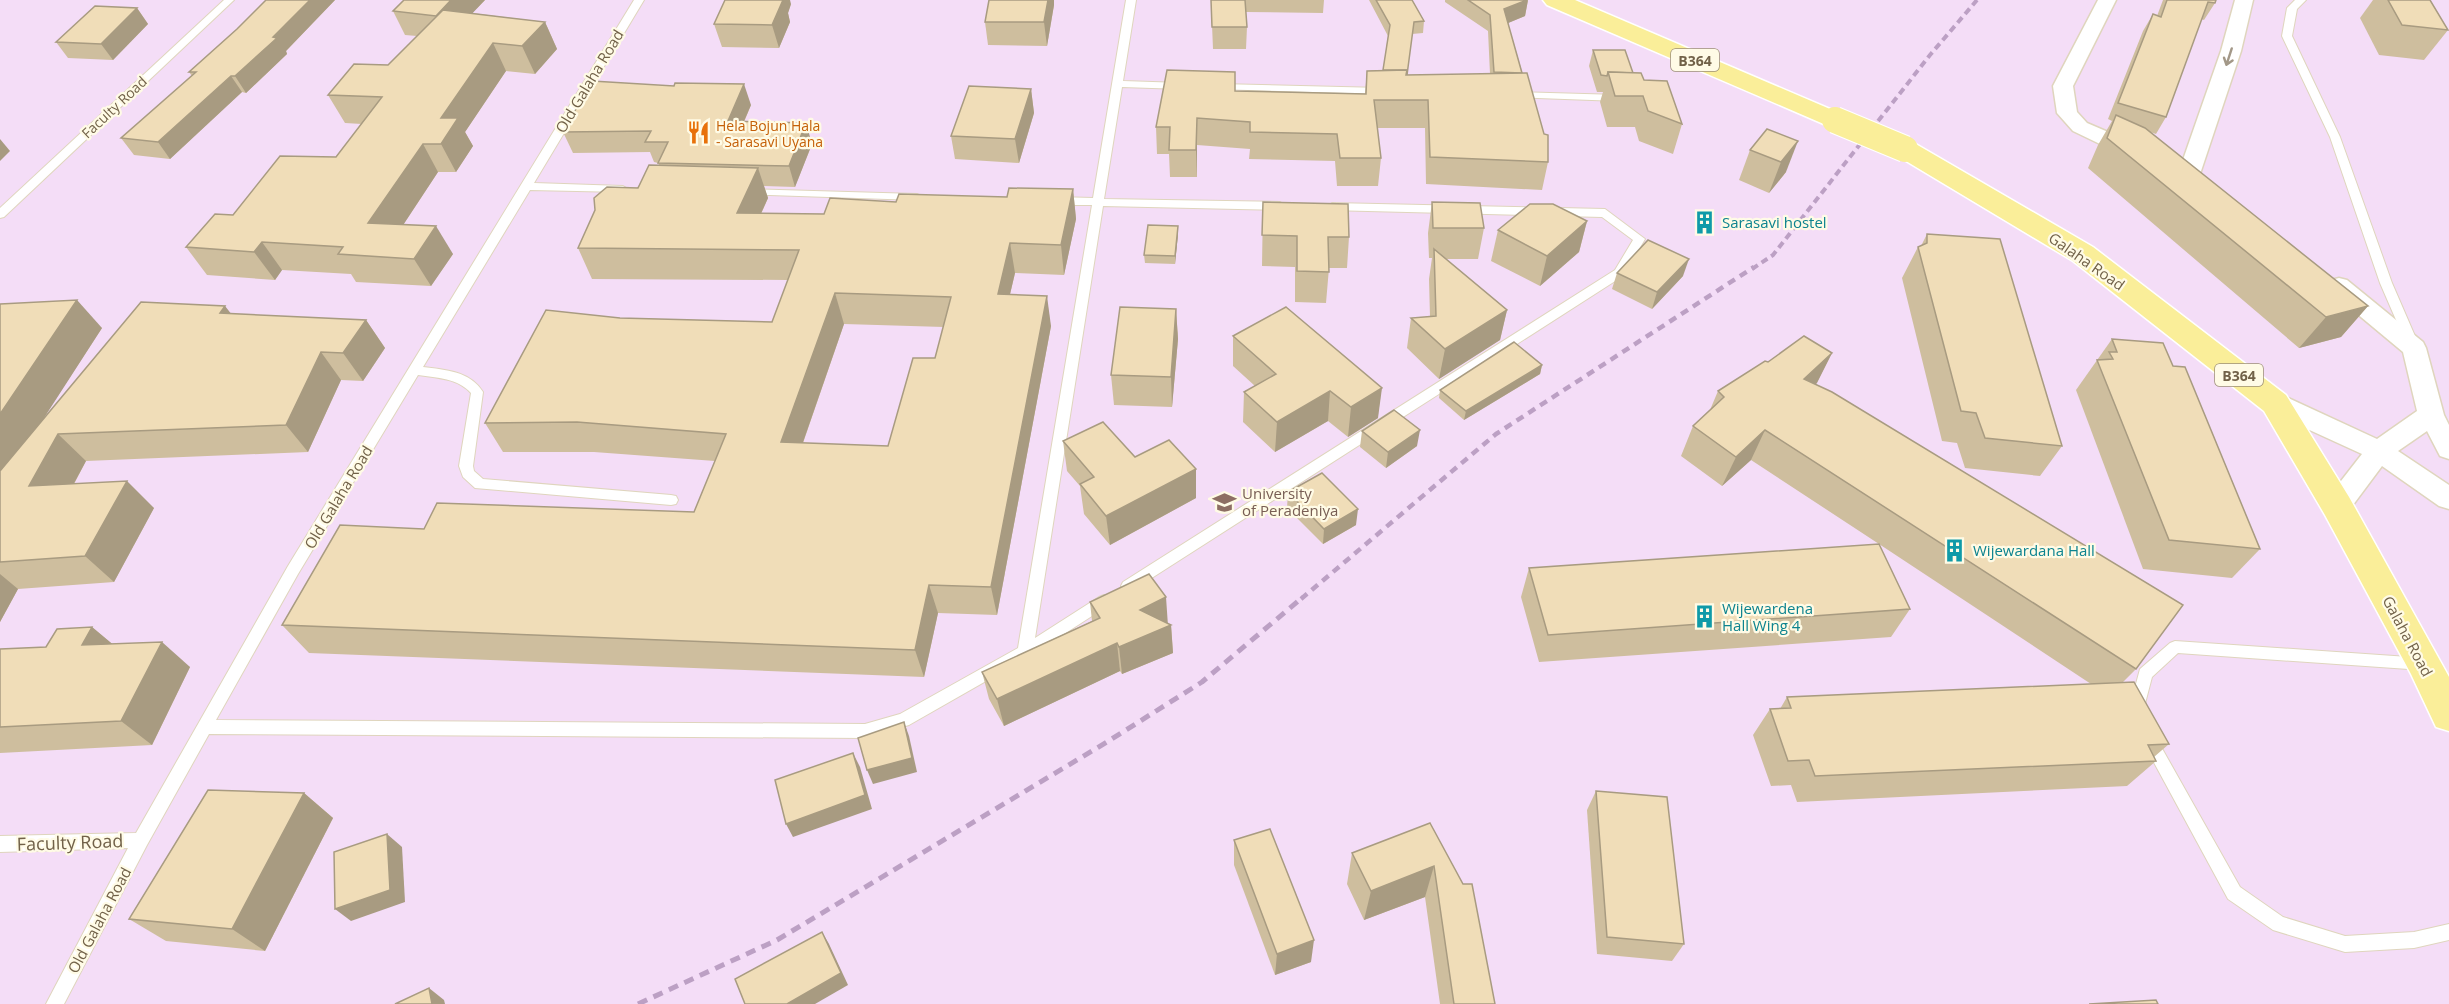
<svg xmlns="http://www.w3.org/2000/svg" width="2449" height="1004" font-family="'Open Sans',sans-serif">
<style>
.education{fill:#f4ddf7}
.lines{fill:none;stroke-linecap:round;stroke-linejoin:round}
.lane-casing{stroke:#dfd5bd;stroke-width:2}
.street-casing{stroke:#dfd5bd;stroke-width:3}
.primary-casing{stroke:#fff;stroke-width:3}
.lane{fill:#fff;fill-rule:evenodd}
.street{fill:#fff;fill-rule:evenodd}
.primary{fill:#faee99;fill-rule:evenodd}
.rail-far2{stroke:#bca0c4;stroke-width:4;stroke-dasharray:7 4.5;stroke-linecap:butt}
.rail-far1{stroke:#bca0c4;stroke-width:4.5;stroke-dasharray:8 6;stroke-linecap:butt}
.rail{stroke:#bca0c4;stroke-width:5;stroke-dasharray:10 7;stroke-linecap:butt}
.primary-bridge-casing{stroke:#fff;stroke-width:28;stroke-linecap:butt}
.primary-bridge{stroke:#faee99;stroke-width:26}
.wall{fill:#cebe9e;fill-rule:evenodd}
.shaded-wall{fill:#a89b81}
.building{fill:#f0ddb8;stroke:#a89b81;stroke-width:1.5;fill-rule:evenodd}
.oneway{stroke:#a39888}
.labels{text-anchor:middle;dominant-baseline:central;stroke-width:4.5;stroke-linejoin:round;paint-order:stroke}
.shield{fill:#fffbe6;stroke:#9c8f77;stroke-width:1.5}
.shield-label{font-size:14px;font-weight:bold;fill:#716148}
.far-street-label{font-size:14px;fill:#716148;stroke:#fffbe6}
.far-food-label{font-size:14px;fill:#c56008;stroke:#fffbe6;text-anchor:start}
.street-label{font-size:15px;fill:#716148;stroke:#fffbe6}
.culture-label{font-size:15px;fill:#0d838f;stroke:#fffbe6;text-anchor:start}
.education-label{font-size:15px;fill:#785e54;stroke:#fffbe6;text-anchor:start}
.near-street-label{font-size:18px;fill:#716148;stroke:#fffbe6}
</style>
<rect width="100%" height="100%" fill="#fbf8e0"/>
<rect class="education" x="0" y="0" width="2449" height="1004"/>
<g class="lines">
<defs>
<g id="lane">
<path d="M224 0H234L4 217 0 218V208Z"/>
<path d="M634 0H644L534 183 623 186 628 189 623 192 530 190 423 367C446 370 470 371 483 392L473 466 474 471 483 479 671 495 676 496 678 500 676 504 671 505 475 488 463 477 459 466 471 393C457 378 438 378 418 375L298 574 216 720 865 724 900 714 1018 648 1092 205H1056L1050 201 1056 197 1093 198 1126 0H1136L1123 81 1182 83 1187 86 1182 89 1122 87 1104 199 1280 202 1286 206 1280 210 1103 206 1035 638 1099 597 1104 595 1109 597 1111 601 1109 605 1030 656 909 725 865 738 209 734 147 845 64 1004H46L128 848 0 852V836L136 833 288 566Z"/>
<path d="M2295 0H2306L2297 9 2292 36 2340 137 2392 283 2418 343 2416 346H2408L2406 343 2380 283 2330 137 2282 36 2287 8Z"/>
<path d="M1219 84 1382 88 1387 91 1382 94 1215 89 1214 87Z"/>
<path d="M1516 92 1619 95 1624 98 1619 101 1512 97V93Z"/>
<path d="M747 189 917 194 923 197 917 200 743 194 742 192Z"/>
<path d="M1332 203 1605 209 1645 239 1623 276 1133 590 1128 592 1123 590 1121 586 1123 582 1615 270 1633 240 1602 217 1328 210 1326 207Z"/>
<path d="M2175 641 2423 658 2428 660 2430 664 2428 668 2423 670 2178 653 2152 677 2142 715 2137 717 2132 715 2129 710 2140 669 2170 643Z"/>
<path d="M2150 734 2155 736 2240 887 2283 917 2345 936 2414 932 2449 924V940L2414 948 2345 952 2273 930 2228 899 2145 746 2142 741 2145 736Z"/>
</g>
<g id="street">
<path d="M2098 0H2116L2073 86 2077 112 2087 123 2143 147 2146 152 2143 157 2135 159 2127 157 2073 131 2057 113 2053 86Z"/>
<path d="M2235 0H2253L2241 51 2199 177 2196 182 2188 184 2180 182 2177 177 2221 51Z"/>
<path d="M2339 278 2347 280 2423 342 2426 348 2444 415 2449 425V459L2440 456 2427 431 2398 451 2449 485V509L2439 506 2382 466 2347 513 2337 517 2327 513 2323 506 2327 499 2362 454 2266 410 2262 403 2266 396 2275 394 2284 396 2377 439 2417 411 2403 352 2331 292 2327 286 2331 280Z"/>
</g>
<g id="primary">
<path d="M1543 0H1575L1844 115 1848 120 1844 125 1835 128 1826 125 1547 5Z"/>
<path d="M1905 141 1914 143 2093 247 2286 395 2349 497 2449 677V731L2436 727 2411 674 2325 515 2264 411 2073 261 1896 155 1892 149 1896 143Z"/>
</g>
</defs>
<use href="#lane" class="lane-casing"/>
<use href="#street" class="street-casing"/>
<use href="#primary" class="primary-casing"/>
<use href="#lane" class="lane"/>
<use href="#street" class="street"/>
<use href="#primary" class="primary"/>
<path class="rail-far2" d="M1752 269 1773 255 1930 55 1977 0"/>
<path class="rail-far1" d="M1301 599 1496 434 1754 267"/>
<path class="rail" d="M638 1004 777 940 1107 742 1202 682 1303 597"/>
<defs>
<path id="primary-bridge" d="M1835 120 1905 149"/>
</defs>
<use href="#primary-bridge" class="primary-bridge-casing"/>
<use href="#primary-bridge" class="primary-bridge"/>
</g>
<g class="wall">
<path d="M266 0H335L286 51 287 54 246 93 242 92 170 159 134 155 121 138 192 76 189 72 237 29Z"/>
<path d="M404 0H485L472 13 545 22 557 49 535 74 506 71 465 132 473 146 456 172H438L403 225 453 254 431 286 356 282 351 274 282 270 275 280 207 275 186 247 233 215 336 157 362 124 345 123 328 95 388 65 417 36 405 35 393 11Z"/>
<path d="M989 0H1054V5L1047 46 988 45 985 22Z"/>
<path d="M1211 0H1324L1323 13 1246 12 1247 27 1246 49H1213Z"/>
<path d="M1369 0H1412L1424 21 1423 33 1412 34 1407 75 1490 74 1488 31 1445 2V0H1528L1525 16 1508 23 1548 162 1542 190 1426 184 1425 128H1377L1381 158 1378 186H1337L1335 161 1249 159 1250 149 1197 145V177H1170L1169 154H1157L1156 127 1235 91 1365 94 1367 71 1383 70 1388 36Z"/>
<path d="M2163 0H2216L2215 3 2204 20 2201 19 2166 117 2156 134 2150 132 2368 306 2341 337 2299 348 2088 168 2098 145 2112 121 2108 119 2143 31 2153 14 2157 16Z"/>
<path d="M2373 0H2430L2448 30 2424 60 2379 55 2360 18Z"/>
<path d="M791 4 788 13 790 22 779 48 722 47 714 24Z"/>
<path d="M137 8 148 24 113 60 68 58 56 42Z"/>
<path d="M1593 50 1633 73 1644 80 1682 124 1673 154 1639 141 1635 127H1607L1600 102 1603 92H1597L1589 66Z"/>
<path d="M1031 89 1034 113 1019 163 955 159 951 136Z"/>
<path d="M751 105 744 122 812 144 795 187 764 186 768 198 761 214H824L896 202 1007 197 1073 189 1076 219 1064 275 1015 273 1010 294 1051 326 997 615 938 613 924 677 309 653 282 625 424 529 694 512 715 461 594 452H503L485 423 620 318 772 322 788 280 592 279 578 248 659 165 658 163 654 162 650 152 573 153 563 132ZM844 324 944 327 935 358 888 446 803 443Z"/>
<path d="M1767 129 1786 172 1769 193 1739 180 1750 150Z"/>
<path d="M1263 202 1349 237 1347 268H1329L1326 303 1295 302V267L1262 266Z"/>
<path d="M1432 202 1484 228 1478 259H1446L1507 310 1500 340 1439 379 1407 348 1411 318 1430 317 1429 279 1432 258H1429L1428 233Z"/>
<path d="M1587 221 1579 252 1540 286 1491 261 1498 230Z"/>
<path d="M1178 234 1175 264 1145 263 1144 255Z"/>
<path d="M1927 234 2062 446 2040 476 1965 468 1957 443 1942 441 1902 278 1918 247 1921 246Z"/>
<path d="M1617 273 1683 276 1652 309 1612 289Z"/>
<path d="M0 304 102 328 42 420 231 314 366 320 385 348 363 381 341 380 308 452 86 461 74 484 154 508 114 582 18 589 0 622Z"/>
<path d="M1176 309 1178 339 1172 407 1114 405 1111 375Z"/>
<path d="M1233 336 1378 418 1348 437 1328 421 1275 452 1243 422 1244 392 1255 386 1233 366Z"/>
<path d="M2112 339 2173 366 2260 549 2232 578 2143 569 2076 390Z"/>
<path d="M1832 353 1816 384 2136 669 2122 683 2169 744 2154 757 2156 761 2127 786 1797 802 1791 785 1771 786 1753 735 1770 709H1780L1787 697 2091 684 1879 544 1910 609 1891 637 1539 662 1521 597 1529 568 1879 544 1751 460 1722 486 1681 456 1693 426 1710 410 1718 391 1768 362Z"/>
<path d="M1542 365 1540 374 1464 420 1439 398 1440 390Z"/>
<path d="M1362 431 1417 446 1386 468 1360 447Z"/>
<path d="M1063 441 1135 457 1196 469V498L1110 545 1084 514 1080 486 1067 471Z"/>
<path d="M1288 492 1356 525 1323 544 1287 508Z"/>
<path d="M1090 602 1171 625 1173 653 1122 674 1120 671 1004 726 989 699 982 672 1092 621Z"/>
<path d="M92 627 112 644 190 667 152 745 0 753V649L46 647Z"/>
<path d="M1596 791 1684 944 1672 961 1597 954 1587 810Z"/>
<path d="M304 793 333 818 265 951 166 941 129 919Z"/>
<path d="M1430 823 1495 1004H1440L1425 897 1364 920 1347 884 1352 853Z"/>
<path d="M1234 840 1311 962 1275 975 1234 865Z"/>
</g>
<g class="shaded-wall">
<path d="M310 0H335L286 51 287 54 246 93 235 76Z"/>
<path d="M451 0H485L448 39 436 16Z"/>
<path d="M778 0H790L791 4 788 13 790 22 779 48 772 25Z"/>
<path d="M1048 0H1054V5L1047 46 1044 22Z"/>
<path d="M1528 0 1525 16 1501 26 1504 9Z"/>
<path d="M137 8 148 24 113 60 101 44Z"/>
<path d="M545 22 557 49 535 74 522 46Z"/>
<path d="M493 43 506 71 465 132 473 146 456 172 441 144V118Z"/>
<path d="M231 76 242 92 170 159 158 142Z"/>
<path d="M744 84 751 105 735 142 728 121Z"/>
<path d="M1031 89 1034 113 1019 163 1015 139Z"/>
<path d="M1197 118V177L1196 150Z"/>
<path d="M806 123 812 144 795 187 789 166Z"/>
<path d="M0 139 10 151 0 161Z"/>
<path d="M1798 141 1786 172 1769 193 1781 162Z"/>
<path d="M423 144 438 172 386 251 368 223Z"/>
<path d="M758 168 768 198 747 244 737 213Z"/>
<path d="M1073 189 1076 219 1064 275 1061 245Z"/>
<path d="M1587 221 1579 252 1540 286 1547 256Z"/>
<path d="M436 226 453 254 431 286 414 259Z"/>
<path d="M1178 226V234L1175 264V256Z"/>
<path d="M262 242 282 270 275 280 254 252Z"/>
<path d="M1010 243 1015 273 1003 324 998 294Z"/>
<path d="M1689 259 1683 276 1652 309 1657 292Z"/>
<path d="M835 293 844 324 793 471 781 442Z"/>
<path d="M1047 296 1051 326 997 615 991 587Z"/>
<path d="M77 300 102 328 4 480 0 477V414Z"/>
<path d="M225 306 247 334 220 313Z"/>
<path d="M2368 306 2341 337 2299 348 2326 317Z"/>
<path d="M1176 309 1178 339 1172 407 1171 377Z"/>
<path d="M1507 310 1500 340 1439 379 1445 349Z"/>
<path d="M366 320 385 348 363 381 343 353Z"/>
<path d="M321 352 341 380 308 452 286 425Z"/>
<path d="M1832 353 1817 383 1789 409 1804 379Z"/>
<path d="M1542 365 1540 374 1464 420 1466 411Z"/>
<path d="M1382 388 1378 418 1348 437 1351 407Z"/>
<path d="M1330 391 1328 421 1275 452 1277 422Z"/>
<path d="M1420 430 1417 446 1386 468 1388 452Z"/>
<path d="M1765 430 1751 460 1722 486 1736 457Z"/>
<path d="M58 434 86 461 58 513 29 486Z"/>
<path d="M1196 469V498L1110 545 1106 516Z"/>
<path d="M127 481 154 508 114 582 85 556Z"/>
<path d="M1358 509 1356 525 1323 544 1324 529Z"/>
<path d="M0 574 18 589 0 622Z"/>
<path d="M929 585 938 613 924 677 915 650Z"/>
<path d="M1166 597 1168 626 1171 625 1173 653 1122 674 1119 647 1140 610Z"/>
<path d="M92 627 122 652 82 645Z"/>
<path d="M162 642 190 667 152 745 121 721Z"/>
<path d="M1117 643 1120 671 1004 726 997 699Z"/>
<path d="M904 722 909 736 917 772 873 784 867 770Z"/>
<path d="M853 753 860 767 872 809 793 837 786 824Z"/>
<path d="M304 793 333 818 265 951 232 929Z"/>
<path d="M387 834 402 847 405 902 351 921 335 909Z"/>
<path d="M1434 866 1425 897 1364 920 1371 891Z"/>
<path d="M822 932 829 944 848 985 815 1004H787Z"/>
<path d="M1314 940 1311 962 1275 975 1277 954Z"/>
<path d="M429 988 444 1000 445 1004H432Z"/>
</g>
<g class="building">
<path d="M266 0H310L273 37 277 38 235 76H231L158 142 121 138 196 72H189L237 29Z"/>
<path d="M404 0H451L436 16 393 11Z"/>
<path d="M725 0H783L772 25 714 24Z"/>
<path d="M989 0H1048L1044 22H985Z"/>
<path d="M1211 0H1245L1247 27H1212Z"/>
<path d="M1376 0H1412L1424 21 1414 22 1407 75V70H1383L1390 25Z"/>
<path d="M1468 0H1527L1504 9 1522 73 1494 72 1490 15Z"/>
<path d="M2167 0H2216L2215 3 2208 2 2166 117 2118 103 2153 14 2161 17Z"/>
<path d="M2388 0H2430L2448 30 2402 25Z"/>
<path d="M95 6 137 8 101 44 56 42Z"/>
<path d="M443 10 545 22 522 46 493 43 441 118H458L441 144H423L368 223 436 226 414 259 338 254 343 247 262 242 254 252 186 247 215 214 233 215 280 156 336 157 382 97 328 95 354 64 388 65Z"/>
<path d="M1593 50H1625L1633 73 1608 72 1607 76 1601 75Z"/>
<path d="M1167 70 1235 72V91L1366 94 1367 71 1407 70 1406 75 1527 73 1544 134 1548 135V162L1430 157 1428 100H1374L1381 158H1340L1337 134 1250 132V122L1197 118 1196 150H1169L1170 127H1156Z"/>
<path d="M1608 72 1641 73 1644 80 1667 81 1682 124 1648 111 1643 96H1615Z"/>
<path d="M592 81 674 86 675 83 744 84 728 121 806 123 789 166 658 163 668 142H645L651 131 563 132Z"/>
<path d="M969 86 1031 89 1015 139 951 136Z"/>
<path d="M2116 115 2145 128 2368 306 2326 317 2107 138Z"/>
<path d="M1767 129 1798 141 1781 162 1750 150Z"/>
<path d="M649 165 758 168 737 213 824 214 830 198 896 202 899 194 1007 197 1009 188 1073 189 1061 245 1010 243 998 294 1047 296 991 587 929 585 915 650 282 625 340 525 424 529 437 503 694 512 726 434 577 422 485 423 546 310 620 318 772 322 799 250 578 248 595 210 594 198 607 187 638 188ZM835 293 951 297 935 358H913L888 446 781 442Z"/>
<path d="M1263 202 1348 204 1349 237H1328L1329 272 1297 271V236L1262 235Z"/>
<path d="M1432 202 1480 203 1484 228H1433Z"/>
<path d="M1530 204H1553L1587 221 1547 256 1498 230Z"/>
<path d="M1148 225 1178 226 1175 256 1144 255Z"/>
<path d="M1927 234 2000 239 2062 446 1985 438 1976 413 1961 411 1918 247 1927 243Z"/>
<path d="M1648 240 1689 259 1657 292 1617 273Z"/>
<path d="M1434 249 1507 310 1445 349 1411 318 1436 316Z"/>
<path d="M77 300 0 414V304Z"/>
<path d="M141 302 225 306 220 313 366 320 343 353 321 352 286 425 58 434 29 486 127 481 85 556 0 562V471Z"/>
<path d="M1120 307 1176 309 1171 377 1111 375Z"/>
<path d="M1286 307 1382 388 1351 407 1330 391 1277 422 1244 392 1276 374 1233 336Z"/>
<path d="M1804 336 1832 353 1804 379 1832 392 2183 605 2136 669 1765 430 1736 457 1693 426 1724 397 1718 391 1765 361 1768 362Z"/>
<path d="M2112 339 2163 343 2173 366 2185 367 2260 549 2169 540 2097 360 2113 359 2109 352H2117Z"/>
<path d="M1514 342 1542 365 1466 411 1440 390Z"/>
<path d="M1394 410 1420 430 1388 452 1362 431Z"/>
<path d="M1103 422 1135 457 1169 440 1196 469 1106 516 1080 484 1094 477 1063 441Z"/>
<path d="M1322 473 1358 509 1324 529 1288 492Z"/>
<path d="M1879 544 1910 609 1548 635 1529 568Z"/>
<path d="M1149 574 1166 597 1140 610 1171 625 1119 647 1117 643 997 699 982 672 1100 618 1090 602Z"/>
<path d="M92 627 82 645 162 642 121 721 0 727V649L46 647 57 629Z"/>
<path d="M2134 682 2169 744 2148 745 2156 761 1815 776 1809 760 1788 761 1770 709 1791 708 1787 697Z"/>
<path d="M904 722 912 758 867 770 858 738Z"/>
<path d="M853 753 865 795 786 824 775 780Z"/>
<path d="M208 790 304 793 232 929 129 919Z"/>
<path d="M1596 791 1667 797 1684 944 1607 937Z"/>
<path d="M1430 823 1463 884H1472L1495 1004H1454L1434 866 1371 891 1352 853Z"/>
<path d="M1270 829 1314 940 1277 954 1234 840Z"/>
<path d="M387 834 390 890 335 909 334 852Z"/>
<path d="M822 932 841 973 787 1004H745L735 979Z"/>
<path d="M429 988 432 1004H395Z"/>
<path d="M2156 1000 2158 1004H2089Z"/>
</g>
<defs><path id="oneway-shaft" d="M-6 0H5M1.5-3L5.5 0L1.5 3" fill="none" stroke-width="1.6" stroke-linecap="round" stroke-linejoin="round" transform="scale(1.5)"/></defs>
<use class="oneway" href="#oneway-shaft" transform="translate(2229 57) rotate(108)"/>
<defs>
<symbol id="restaurant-bare" viewBox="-9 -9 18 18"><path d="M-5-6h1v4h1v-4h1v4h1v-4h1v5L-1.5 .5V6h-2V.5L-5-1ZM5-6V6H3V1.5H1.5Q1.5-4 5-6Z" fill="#e8710a" stroke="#fffbe6" stroke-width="2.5" paint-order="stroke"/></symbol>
<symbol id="building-bare" viewBox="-9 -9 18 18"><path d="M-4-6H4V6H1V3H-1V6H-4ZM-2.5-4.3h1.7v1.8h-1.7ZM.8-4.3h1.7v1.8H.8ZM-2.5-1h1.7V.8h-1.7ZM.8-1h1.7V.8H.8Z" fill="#0f9aa8" stroke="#fffbe6" stroke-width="2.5" paint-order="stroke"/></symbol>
<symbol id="university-bare" viewBox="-9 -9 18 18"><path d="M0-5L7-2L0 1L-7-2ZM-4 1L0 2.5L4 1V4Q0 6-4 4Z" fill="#8d6e63" stroke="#fffbe6" stroke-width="2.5" paint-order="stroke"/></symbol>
</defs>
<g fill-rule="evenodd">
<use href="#restaurant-bare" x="682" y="116" width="33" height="33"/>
<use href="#building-bare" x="1688" y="206" width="33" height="33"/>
<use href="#university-bare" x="1208" y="486" width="33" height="33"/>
<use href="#building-bare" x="1938" y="534" width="33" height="33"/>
<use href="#building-bare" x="1688" y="600" width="33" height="33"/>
</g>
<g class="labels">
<g class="shield">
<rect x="1671" y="49" width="48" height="22" rx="4.5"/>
<rect x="2215" y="364" width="48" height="22" rx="4.5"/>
</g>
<g class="shield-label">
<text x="1695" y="60">B364</text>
<text x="2239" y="375">B364</text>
</g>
<g class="far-street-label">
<text transform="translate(114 107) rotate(-43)">Faculty Road</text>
</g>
<g class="far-food-label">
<text x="716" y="125">Hela Bojun Hala<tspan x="716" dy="16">- Sarasavi Uyana</tspan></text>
</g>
<g class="street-label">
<text transform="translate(589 81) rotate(-59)">Old Galaha Road</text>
<text transform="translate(2087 261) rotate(35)">Galaha Road</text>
<text transform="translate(338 497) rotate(-59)">Old Galaha Road</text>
<text transform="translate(2408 636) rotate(62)">Galaha Road</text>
<text transform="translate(99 920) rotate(-62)">Old Galaha Road</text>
</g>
<g class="culture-label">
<text x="1722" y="222">Sarasavi hostel</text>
<text x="1973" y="550">Wijewardana Hall</text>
<text x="1722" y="608">Wijewardena<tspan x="1722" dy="17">Hall Wing 4</tspan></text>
</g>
<g class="education-label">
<text x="1242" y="493">University<tspan x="1242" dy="17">of Peradeniya</tspan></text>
</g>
<g class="near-street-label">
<text transform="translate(70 842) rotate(-2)">Faculty Road</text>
</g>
</g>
</svg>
